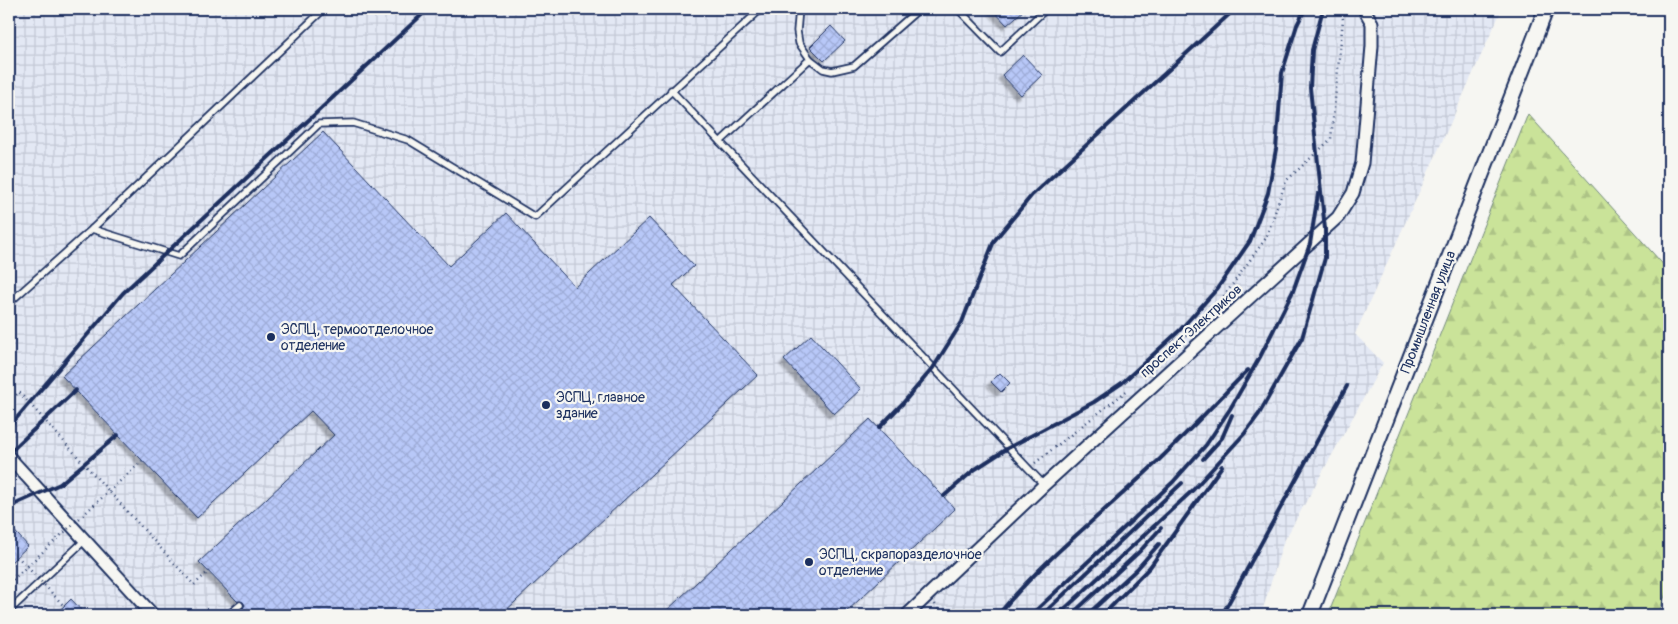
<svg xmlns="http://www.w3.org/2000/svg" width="1678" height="624" font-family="Pangolin,sans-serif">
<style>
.industrial{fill:url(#industrial-grid)}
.forest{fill:url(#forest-firs);stroke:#72897c}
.building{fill:url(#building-cross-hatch);stroke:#1b2f5e;filter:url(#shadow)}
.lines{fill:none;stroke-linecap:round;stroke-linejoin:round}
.service-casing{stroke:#1b2f5e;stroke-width:9}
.minor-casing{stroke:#1b2f5e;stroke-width:15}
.tertiary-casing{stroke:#1b2f5e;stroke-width:18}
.path{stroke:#1b2f5e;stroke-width:2.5;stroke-dasharray:1 4;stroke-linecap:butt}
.service{stroke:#f6f6f2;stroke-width:5.5}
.minor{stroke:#f6f6f2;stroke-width:11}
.tertiary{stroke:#f6f6f2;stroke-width:14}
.rail{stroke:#1b2f5e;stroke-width:4}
.path-bridge{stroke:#1b2f5e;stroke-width:2.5;stroke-dasharray:1 4;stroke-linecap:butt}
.poi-dot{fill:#1b2f5e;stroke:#f6f6f2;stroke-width:2}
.labels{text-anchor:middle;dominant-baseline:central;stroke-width:4.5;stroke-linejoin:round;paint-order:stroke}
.street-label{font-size:14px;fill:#1b2f5e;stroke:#f6f6f2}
.poi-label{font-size:14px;fill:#1b2f5e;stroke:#f6f6f2;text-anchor:start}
</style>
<defs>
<pattern id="industrial-grid" width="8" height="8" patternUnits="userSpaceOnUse" patternTransform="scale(1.25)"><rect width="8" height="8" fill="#e3e8f4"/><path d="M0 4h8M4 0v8" fill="none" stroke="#c2c7d4"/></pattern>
<pattern id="forest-firs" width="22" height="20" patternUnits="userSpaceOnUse" patternTransform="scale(1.25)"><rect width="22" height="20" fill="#cae399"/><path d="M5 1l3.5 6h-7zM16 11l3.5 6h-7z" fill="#adc386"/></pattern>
<pattern id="building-cross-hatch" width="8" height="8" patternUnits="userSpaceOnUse" patternTransform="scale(1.25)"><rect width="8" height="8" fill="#b8c8f8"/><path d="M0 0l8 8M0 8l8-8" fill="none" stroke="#9eacd7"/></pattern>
<filter id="shadow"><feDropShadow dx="-4.5" dy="4.5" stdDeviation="1" flood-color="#0004"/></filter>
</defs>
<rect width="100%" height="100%" fill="#f6f6f2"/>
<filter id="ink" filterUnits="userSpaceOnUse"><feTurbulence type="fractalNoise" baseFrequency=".02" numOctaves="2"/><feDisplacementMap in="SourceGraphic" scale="10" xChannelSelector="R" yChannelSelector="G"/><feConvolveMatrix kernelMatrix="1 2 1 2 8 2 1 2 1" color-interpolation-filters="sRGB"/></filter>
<g filter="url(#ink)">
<path class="industrial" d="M9 9H1502L1355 334 1383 363 1283 543 1261 615H9Z"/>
<path class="forest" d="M1528 114 1669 271V585L1658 615H1328Z"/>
<g class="building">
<path d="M992 9H1025L1007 25Z"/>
<path d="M831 26 845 41 824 61 810 47Z"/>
<path d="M1023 55 1042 75 1021 95 1002 75Z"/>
<path d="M323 132 449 266 506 213 575 287 649 218 694 266 673 285 758 375 501 615H250L243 608 245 605 243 602 237 601 199 562 334 435 311 411 197 518 62 376Z"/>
<path d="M811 335 861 389 834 414 784 360Z"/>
<path d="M1000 373 1010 383 1001 392 991 382Z"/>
<path d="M870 419 955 509 843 615H662Z"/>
<path d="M9 525 28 546 9 564Z"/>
<path d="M71 599 86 615H54L64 606Z"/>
</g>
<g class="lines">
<defs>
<g id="service">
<path d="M799 9 797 31 799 43 810 59 823 69 832 71 854 66 919 9"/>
<path d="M958 9 1000 52 1046 9"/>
<path d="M671 90 1044 485"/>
<path d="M720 142 810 59"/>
<path d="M92 229 179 256 319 124 353 123 408 140 535 217 761 9"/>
<path d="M9 303 92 229 324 9"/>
<path d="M9 611 85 540"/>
<path d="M228 615 240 605"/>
</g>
<g id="minor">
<path d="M9 457 153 615"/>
<path d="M907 615 1044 485 1338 217 1353 193 1362 163 1372 46V23L1364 9"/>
</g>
<path id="tertiary" d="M1310 615 1546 9"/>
</defs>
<use href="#service" class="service-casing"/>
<use href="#minor" class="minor-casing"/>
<use href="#tertiary" class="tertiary-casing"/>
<g class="path">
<path d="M1168 354 1219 303 1266 238 1286 181 1331 139 1343 19 1341 9"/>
<path d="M1035 463 1129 389"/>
<path d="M935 604 941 615"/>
</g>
<use href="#service" class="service"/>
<use href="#minor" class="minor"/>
<use href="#tertiary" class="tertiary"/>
<g class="rail">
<path d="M9 427 123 293 428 9"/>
<path d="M879 428 903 403 933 368 962 322 994 241 1032 195 1235 9"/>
<path d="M9 453 76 390"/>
<path d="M1203 459 1222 438 1232 415"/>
<path d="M944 496 974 470 1008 448 1094 402 1122 383 1179 331 1217 289 1250 241 1268 193 1276 149 1282 73 1297 25 1305 9"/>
<path d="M9 507 60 484 118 435"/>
<path d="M998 615C1046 556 1108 510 1162 457 1191 429 1219 399 1248 370"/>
<path d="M1031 615 1173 482 1206 445 1230 409 1260 357 1293 291 1310 244 1318 194"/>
<path d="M1042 615 1182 483"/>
<path d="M1058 615 1193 490 1245 433 1259 414 1302 338 1325 258V229L1310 88 1312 50 1323 9"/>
<path d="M1071 615 1140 551 1161 528"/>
<path d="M1087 615 1137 569 1159 544"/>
<path d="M1103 615 1150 567 1222 466"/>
<path d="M1222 615 1347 386"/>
</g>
<g class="path-bridge">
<path d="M9 402 19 392 194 585 209 571"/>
<path d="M17 556 64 606"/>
<path d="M9 583 142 461"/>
</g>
</g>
</g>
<g class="poi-dot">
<circle cx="271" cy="337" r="5"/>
<circle cx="546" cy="405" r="5"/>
<circle cx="809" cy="562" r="5"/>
</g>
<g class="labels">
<g class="street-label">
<text transform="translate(1428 312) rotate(-69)">Промышленная улица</text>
<text transform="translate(1191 331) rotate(-42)">проспект Электриков</text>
</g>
<g class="poi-label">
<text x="281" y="329">ЭСПЦ, термоотделочное<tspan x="281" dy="16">отделение</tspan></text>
<text x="556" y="397">ЭСПЦ, главное<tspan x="556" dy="16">здание</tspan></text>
<text x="819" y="554">ЭСПЦ, скрапоразделочное<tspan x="819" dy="16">отделение</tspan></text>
</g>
</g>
<rect width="1678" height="624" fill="none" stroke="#f6f6f2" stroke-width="30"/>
<rect x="15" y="15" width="1648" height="594" fill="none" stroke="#1b2f5e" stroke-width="2" filter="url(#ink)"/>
</svg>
